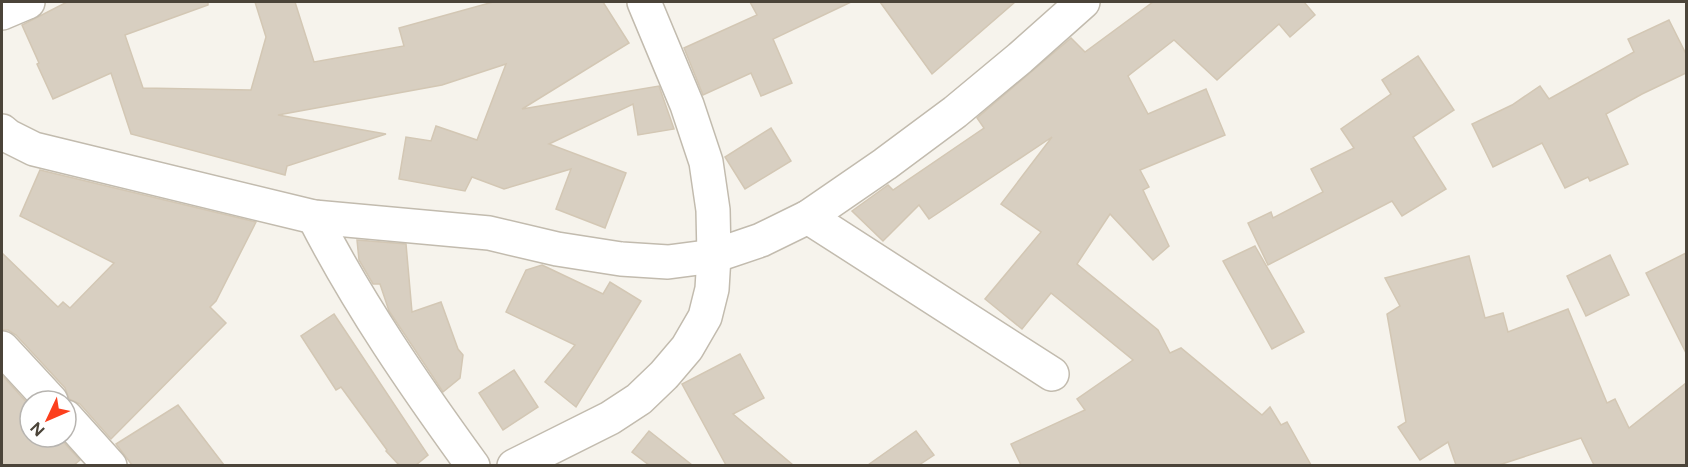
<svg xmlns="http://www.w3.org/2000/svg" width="1688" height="467" font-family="Figtree,sans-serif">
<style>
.building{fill:#d8cfc1;stroke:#d3c7b4;stroke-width:1.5}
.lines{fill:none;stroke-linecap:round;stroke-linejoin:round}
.minor-casing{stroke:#c2bbae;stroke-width:36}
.minor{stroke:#fff;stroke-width:33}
</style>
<rect width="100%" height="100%" fill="#f6f3ec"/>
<g class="building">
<path d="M67 2H208V5L125 35 143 88 251 90 266 37 255 2H295L314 62 404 46 399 28 493 2H603L629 43 522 109 659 86 674 129 638 135 633 104 549 144 626 173 605 228 556 209 571 169 504 189 472 177 465 191 399 179 406 137 431 141 436 126 477 140 506 64 442 85 278 115 386 134 287 166 285 175 131 134 111 73 53 99 37 64 39 63 22 25Z"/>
<path d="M750 2H851L773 39 792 83 761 96 751 73 703 95 684 48 757 15Z"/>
<path d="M880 2H1015L932 74Z"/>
<path d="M1153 2H1304L1315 15 1290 37 1279 24 1217 80 1174 40 1128 76 1148 114 1206 89 1225 135 1140 170 1149 187 1143 190 1169 246 1153 260 1110 214 1077 264 1158 330 1170 353 1181 348 1262 415 1270 407 1281 425 1287 422 1311 465H1021L1011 444 1085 410 1077 399 1133 360 1051 293 1022 329 985 299 1041 232 1001 204 1052 137 929 219 919 205 883 241 852 211 888 185 893 190 984 128 977 118 1071 38 1085 52Z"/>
<path d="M1669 20 1686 54V73L1642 94 1606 114 1628 164 1590 181 1588 177 1565 188 1542 143 1493 167 1472 124 1512 105 1540 86 1549 99 1634 52 1628 39Z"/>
<path d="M1418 56 1454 110 1413 137 1446 189 1402 216 1392 201 1268 265 1248 223 1271 212 1273 218 1323 192 1311 169 1354 148 1341 129 1391 94 1382 80Z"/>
<path d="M771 128 791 161 745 189 725 157Z"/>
<path d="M40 170 256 222 216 301 210 307 226 323 111 439 80 404 69 399 65 388 16 335 8 330H2V253L58 307 63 302 70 308 114 263 20 216Z"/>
<path d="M357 240 406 244 412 312 441 302 458 349 463 355 460 378 443 392 389 311 380 284H373L359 260Z"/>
<path d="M1255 246 1304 332 1272 349 1223 261Z"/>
<path d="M1686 253V353L1646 273Z"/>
<path d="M1610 255 1629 295 1586 316 1567 276Z"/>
<path d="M1469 256 1485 318 1503 313 1508 332 1568 309 1607 403 1615 399 1629 428 1686 383V465H1594L1581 438 1499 465H1456L1448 442 1420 460 1398 427 1406 422 1387 314 1400 306 1385 278Z"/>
<path d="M542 265 603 294 610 282 641 301 576 407 545 382 575 345 506 312 526 270Z"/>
<path d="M334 314 428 455 416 465H399L386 451 387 450 341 387 336 390 301 336Z"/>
<path d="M740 354 764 398 733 414 793 465H726L682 384Z"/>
<path d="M514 370 538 407 503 430 479 393Z"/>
<path d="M2 375 30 406V437H59L80 460 74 465H2Z"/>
<path d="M178 405 224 465H132L116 444Z"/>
<path d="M649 431 692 465H649L632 452Z"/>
<path d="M916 431 934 455 919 465H868Z"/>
</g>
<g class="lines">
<defs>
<g id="minor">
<path d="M2 13 28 2"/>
<path d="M2 131 8 136 34 149 314 217 489 233 557 249 621 259 668 262 714 256 761 240 808 217 885 164 955 112 1020 58 1083 2"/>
<path d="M314 217C359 305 415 386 473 466"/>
<path d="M808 217 1052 374"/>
<path d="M2 348 51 401"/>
<path d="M66 417 110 466"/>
<path d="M514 466 610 418 639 399 664 375 687 348 705 317 712 289 714 256 713 210 706 162 687 105 644 2"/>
</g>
</defs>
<use href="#minor" class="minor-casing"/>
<use href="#minor" class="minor"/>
</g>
<rect width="1688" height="467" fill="none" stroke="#4b4439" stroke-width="6"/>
<g transform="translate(48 419) rotate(226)"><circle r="28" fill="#ffffff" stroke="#b7b4b0" stroke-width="1.5"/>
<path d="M0-4.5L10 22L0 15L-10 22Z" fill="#fc3f1d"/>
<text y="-9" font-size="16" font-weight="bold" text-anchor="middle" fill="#4b4439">N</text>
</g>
</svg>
